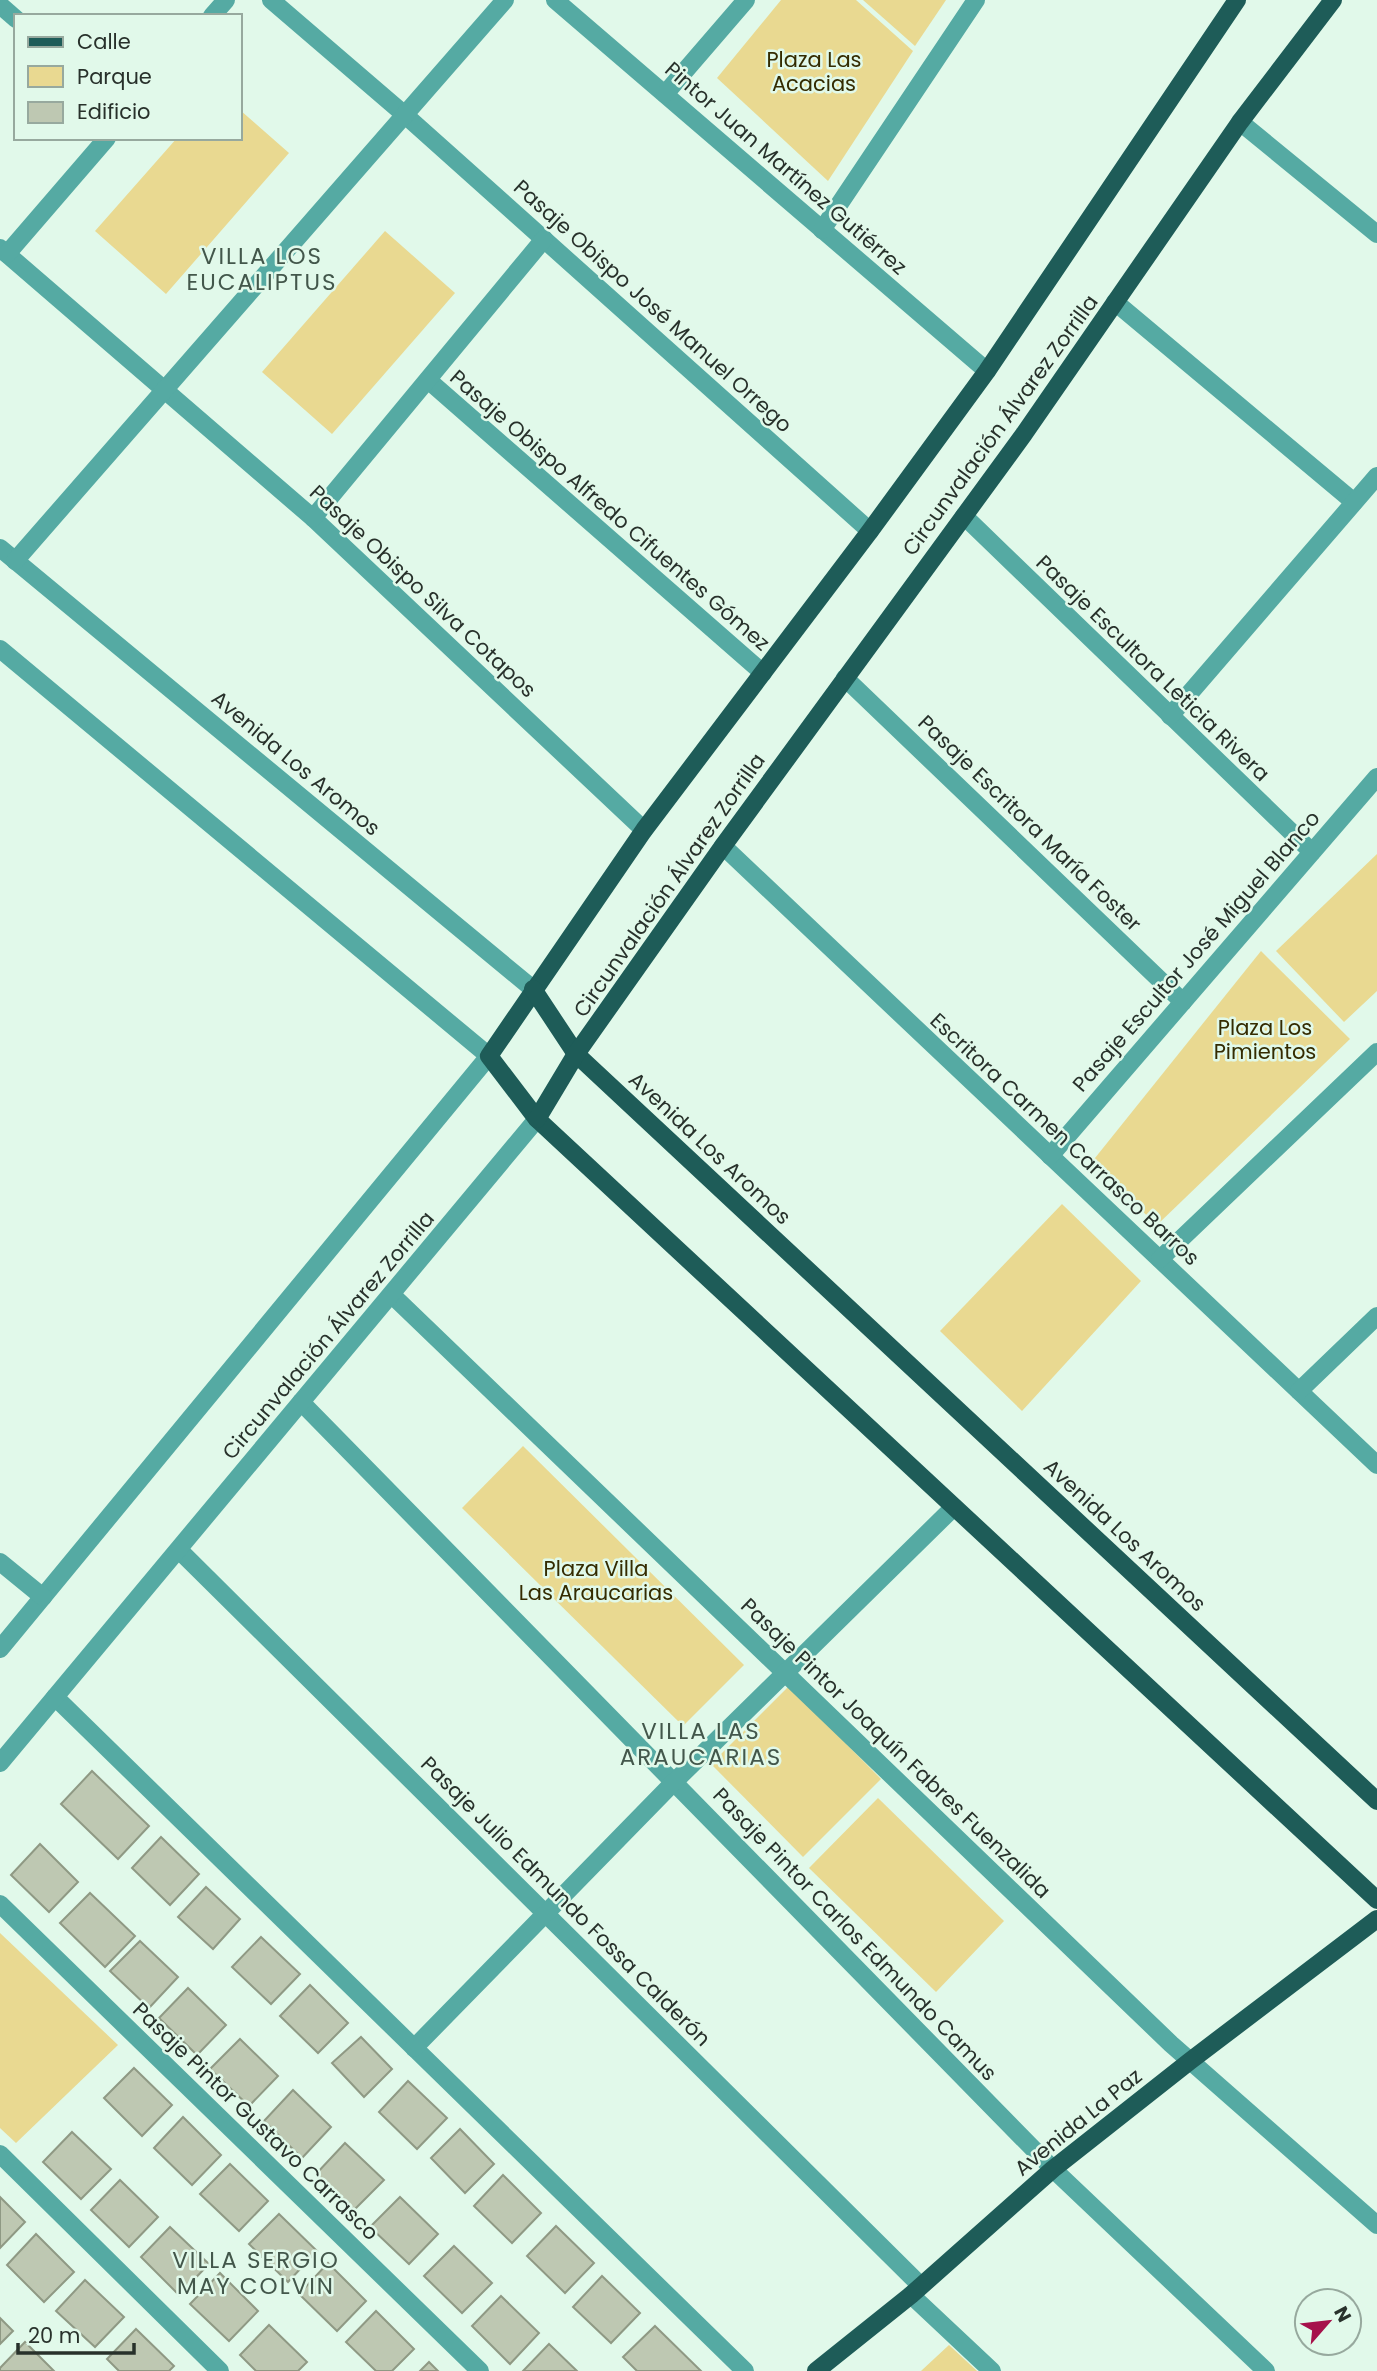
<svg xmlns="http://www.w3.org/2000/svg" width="1377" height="2371" font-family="Poppins,sans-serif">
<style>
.green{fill:#e9d991}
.building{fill:#bec8b2;stroke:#8f9984;stroke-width:2}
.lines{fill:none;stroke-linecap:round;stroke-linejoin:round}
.minor{stroke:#55aaa3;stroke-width:18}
.major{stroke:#1e5c58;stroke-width:18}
.labels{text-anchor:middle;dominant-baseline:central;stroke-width:5;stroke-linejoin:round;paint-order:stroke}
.park-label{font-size:21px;fill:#342b00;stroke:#e1f9ea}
.street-label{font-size:21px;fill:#28312b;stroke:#e1f9ea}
.neighbourhood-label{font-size:23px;letter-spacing:2px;fill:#43574b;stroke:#e1f9ea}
</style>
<rect width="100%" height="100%" fill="#e1f9ea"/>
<g class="green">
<path d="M781 0H856L913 51 828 181 717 78Z"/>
<path d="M863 0H946L915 46Z"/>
<path d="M240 110 289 153 166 294 95 231 177 138H240Z"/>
<path d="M385 231 455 293 332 434 262 372Z"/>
<path d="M1377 854V991L1344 1022 1276 951Z"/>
<path d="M1261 951 1350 1039 1157 1225 1091 1163Z"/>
<path d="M1062 1204 1141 1281 1022 1411 940 1331Z"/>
<path d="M523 1446 744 1665 683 1726 462 1508Z"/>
<path d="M789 1686 881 1779 803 1857 711 1764Z"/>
<path d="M878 1798 1004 1921 936 1992 809 1868Z"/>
<path d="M0 1933 118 2045 16 2143 0 2128Z"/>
<path d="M949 2345 977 2371H921Z"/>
</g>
<g class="building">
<path d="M92 1771 149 1826 118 1859 61 1804Z"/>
<path d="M161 1837 199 1874 170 1905 132 1868Z"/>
<path d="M40 1844 78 1882 49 1912 11 1875Z"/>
<path d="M206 1887 240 1919 213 1949 178 1917Z"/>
<path d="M90 1893 135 1936 105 1967 60 1923Z"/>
<path d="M261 1937 300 1974 271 2004 232 1967Z"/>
<path d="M140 1941 178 1977 149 2008 110 1971Z"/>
<path d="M310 1985 348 2023 318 2053 280 2016Z"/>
<path d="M188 1988 226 2025 197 2055 159 2018Z"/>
<path d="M361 2037 392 2069 364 2097 332 2063Z"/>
<path d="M240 2039 278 2076 249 2106 210 2069Z"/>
<path d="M134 2068 172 2105 142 2136 104 2098Z"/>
<path d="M408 2081 447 2118 417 2149 379 2112Z"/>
<path d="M293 2090 331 2127 302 2158 264 2121Z"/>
<path d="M183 2117 221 2155 192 2185 154 2148Z"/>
<path d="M460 2129 494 2164 465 2193 431 2158Z"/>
<path d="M72 2132 111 2169 81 2199 43 2162Z"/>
<path d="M345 2143 384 2180 354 2210 316 2174Z"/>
<path d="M230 2164 268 2201 239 2231 200 2194Z"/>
<path d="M503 2175 541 2213 512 2243 474 2206Z"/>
<path d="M120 2180 158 2217 129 2247 91 2210Z"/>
<path d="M0 2197 25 2222 0 2248Z"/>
<path d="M400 2197 438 2234 409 2264 370 2227Z"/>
<path d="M279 2214 317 2251 288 2282 249 2244Z"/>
<path d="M556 2226 594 2263 565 2293 527 2256Z"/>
<path d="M170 2227 209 2264 179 2295 141 2257Z"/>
<path d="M36 2234 74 2272 44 2302 7 2265Z"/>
<path d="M454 2246 492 2283 462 2313 424 2276Z"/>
<path d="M328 2263 366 2301 337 2331 299 2294Z"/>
<path d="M220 2273 258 2311 229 2341 190 2304Z"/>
<path d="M602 2276 640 2313 611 2343 573 2307Z"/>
<path d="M85 2280 124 2317 95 2347 56 2311Z"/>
<path d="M501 2296 539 2333 510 2364 472 2326Z"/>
<path d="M376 2311 414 2349 392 2371H376L346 2342Z"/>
<path d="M0 2318 13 2331 0 2344Z"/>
<path d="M269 2325 307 2362 298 2371H256L240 2355Z"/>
<path d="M655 2326 701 2371H637L623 2357Z"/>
<path d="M136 2329 174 2366 169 2371H119L107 2359Z"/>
<path d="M25 2342 54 2371H0V2368Z"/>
<path d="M549 2344 577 2371H523Z"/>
<path d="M429 2362 438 2371H420Z"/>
</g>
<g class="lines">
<g class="minor">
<path d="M271 0 405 115 870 531"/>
<path d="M555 0 987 371"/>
<path d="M0 5 16 19"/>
<path d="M212 16 226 0"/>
<path d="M665 94 746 0"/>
<path d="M1240 122 1377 234"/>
<path d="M822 230 976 0"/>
<path d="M0 248 313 518 644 830"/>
<path d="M7 254 107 138"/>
<path d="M1115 302 1354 502"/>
<path d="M428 380 763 673"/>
<path d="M964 516 1312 852"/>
<path d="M313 518 544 239"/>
<path d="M0 548 533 989"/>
<path d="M15 561 505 0"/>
<path d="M0 649 489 1056 0 1649"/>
<path d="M845 678 1183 1002"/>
<path d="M1170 716 1377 476"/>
<path d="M723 846 1377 1465"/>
<path d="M1050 1156 1377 777"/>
<path d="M1160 1259 1377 1052"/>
<path d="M392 1295 1171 2044 1377 2225"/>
<path d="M1299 1391 1377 1316"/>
<path d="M301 1402 1053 2169 1266 2371"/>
<path d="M179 1550 920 2285"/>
<path d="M0 1562 43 1597"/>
<path d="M55 1697 745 2371"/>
<path d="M0 1763 537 1119"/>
<path d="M0 1904 480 2371"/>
<path d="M414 2048 674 1782 954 1507"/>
<path d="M0 2154 220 2371"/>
<path d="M911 2295 992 2371"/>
</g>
<g class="major">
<path d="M1237 0 987 371 870 531 644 830 489 1056 537 1119 1377 1900"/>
<path d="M533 989 576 1054 1377 1801"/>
<path d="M537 1119 576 1054 723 846 1024 434 1240 122 1333 0"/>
<path d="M816 2371 911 2295 1053 2169 1190 2061 1377 1919"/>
</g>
</g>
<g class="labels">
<g class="park-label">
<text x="814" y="59">Plaza Las<tspan x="814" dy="24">Acacias</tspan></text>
<text x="1265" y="1027">Plaza Los<tspan x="1265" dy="24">Pimientos</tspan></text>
<text x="596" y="1568">Plaza Villa<tspan x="596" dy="24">Las Araucarias</tspan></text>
</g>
<g class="street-label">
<text transform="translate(786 168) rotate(41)">Pintor Juan Martínez Gutiérrez</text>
<text transform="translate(653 306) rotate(42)">Pasaje Obispo José Manuel Orrego</text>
<text transform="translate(1000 425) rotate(-54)">Circunvalación Álvarez Zorrilla</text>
<text transform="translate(610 510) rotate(41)">Pasaje Obispo Alfredo Cifuentes Gómez</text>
<text transform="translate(423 591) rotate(43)">Pasaje Obispo Silva Cotapos</text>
<text transform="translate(1153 668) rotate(44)">Pasaje Escultora Leticia Rivera</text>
<text transform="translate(296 763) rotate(40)">Avenida Los Aromos</text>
<text transform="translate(1030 823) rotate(44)">Pasaje Escritora María Foster</text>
<text transform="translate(669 885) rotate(-55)">Circunvalación Álvarez Zorrilla</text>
<text transform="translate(1196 951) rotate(-49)">Pasaje Escultor José Miguel Blanco</text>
<text transform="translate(1065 1139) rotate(43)">Escritora Carmen Carrasco Barros</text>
<text transform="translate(710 1148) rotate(43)">Avenida Los Aromos</text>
<text transform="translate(328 1335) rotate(-50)">Circunvalación Álvarez Zorrilla</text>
<text transform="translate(1125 1535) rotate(43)">Avenida Los Aromos</text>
<text transform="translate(896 1748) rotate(44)">Pasaje Pintor Joaquín Fabres Fuenzalida</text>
<text transform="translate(566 1901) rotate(45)">Pasaje Julio Edmundo Fossa Calderón</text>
<text transform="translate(855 1934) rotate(46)">Pasaje Pintor Carlos Edmundo Camus</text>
<text transform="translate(256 2121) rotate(44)">Pasaje Pintor Gustavo Carrasco</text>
<text transform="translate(1078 2122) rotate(-39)">Avenida La Paz</text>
</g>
<g class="neighbourhood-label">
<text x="262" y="256">VILLA LOS<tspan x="262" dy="26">EUCALIPTUS</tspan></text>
<text x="701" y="1731">VILLA LAS<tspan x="701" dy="26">ARAUCARIAS</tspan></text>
<text x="256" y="2260">VILLA SERGIO<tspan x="256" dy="26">MAY COLVIN</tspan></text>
</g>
</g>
<rect x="14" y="14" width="228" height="126" fill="#e1f9ea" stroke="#97a99e" stroke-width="2"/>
<rect x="28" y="37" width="35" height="10" fill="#1e5c58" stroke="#97a99e" stroke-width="2"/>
<text x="77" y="49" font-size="21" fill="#28312b">Calle</text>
<rect x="28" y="66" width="35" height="21" fill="#e9d991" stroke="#97a99e" stroke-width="2"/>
<text x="77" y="84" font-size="21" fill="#28312b">Parque</text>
<rect x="28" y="102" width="35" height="21" fill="#bec8b2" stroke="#97a99e" stroke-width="2"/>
<text x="77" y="119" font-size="21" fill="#28312b">Edificio</text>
<g transform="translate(1328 2322) rotate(62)"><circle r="33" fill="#e1f9ea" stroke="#97a99e" stroke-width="2"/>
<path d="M0-5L12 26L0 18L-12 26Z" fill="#a6114b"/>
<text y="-10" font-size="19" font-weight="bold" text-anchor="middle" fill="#28312b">N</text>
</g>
<path d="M18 2343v10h116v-10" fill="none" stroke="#28312b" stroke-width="3.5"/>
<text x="28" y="2343" font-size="21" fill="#28312b" stroke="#e1f9ea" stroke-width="5" paint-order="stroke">20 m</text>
</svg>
